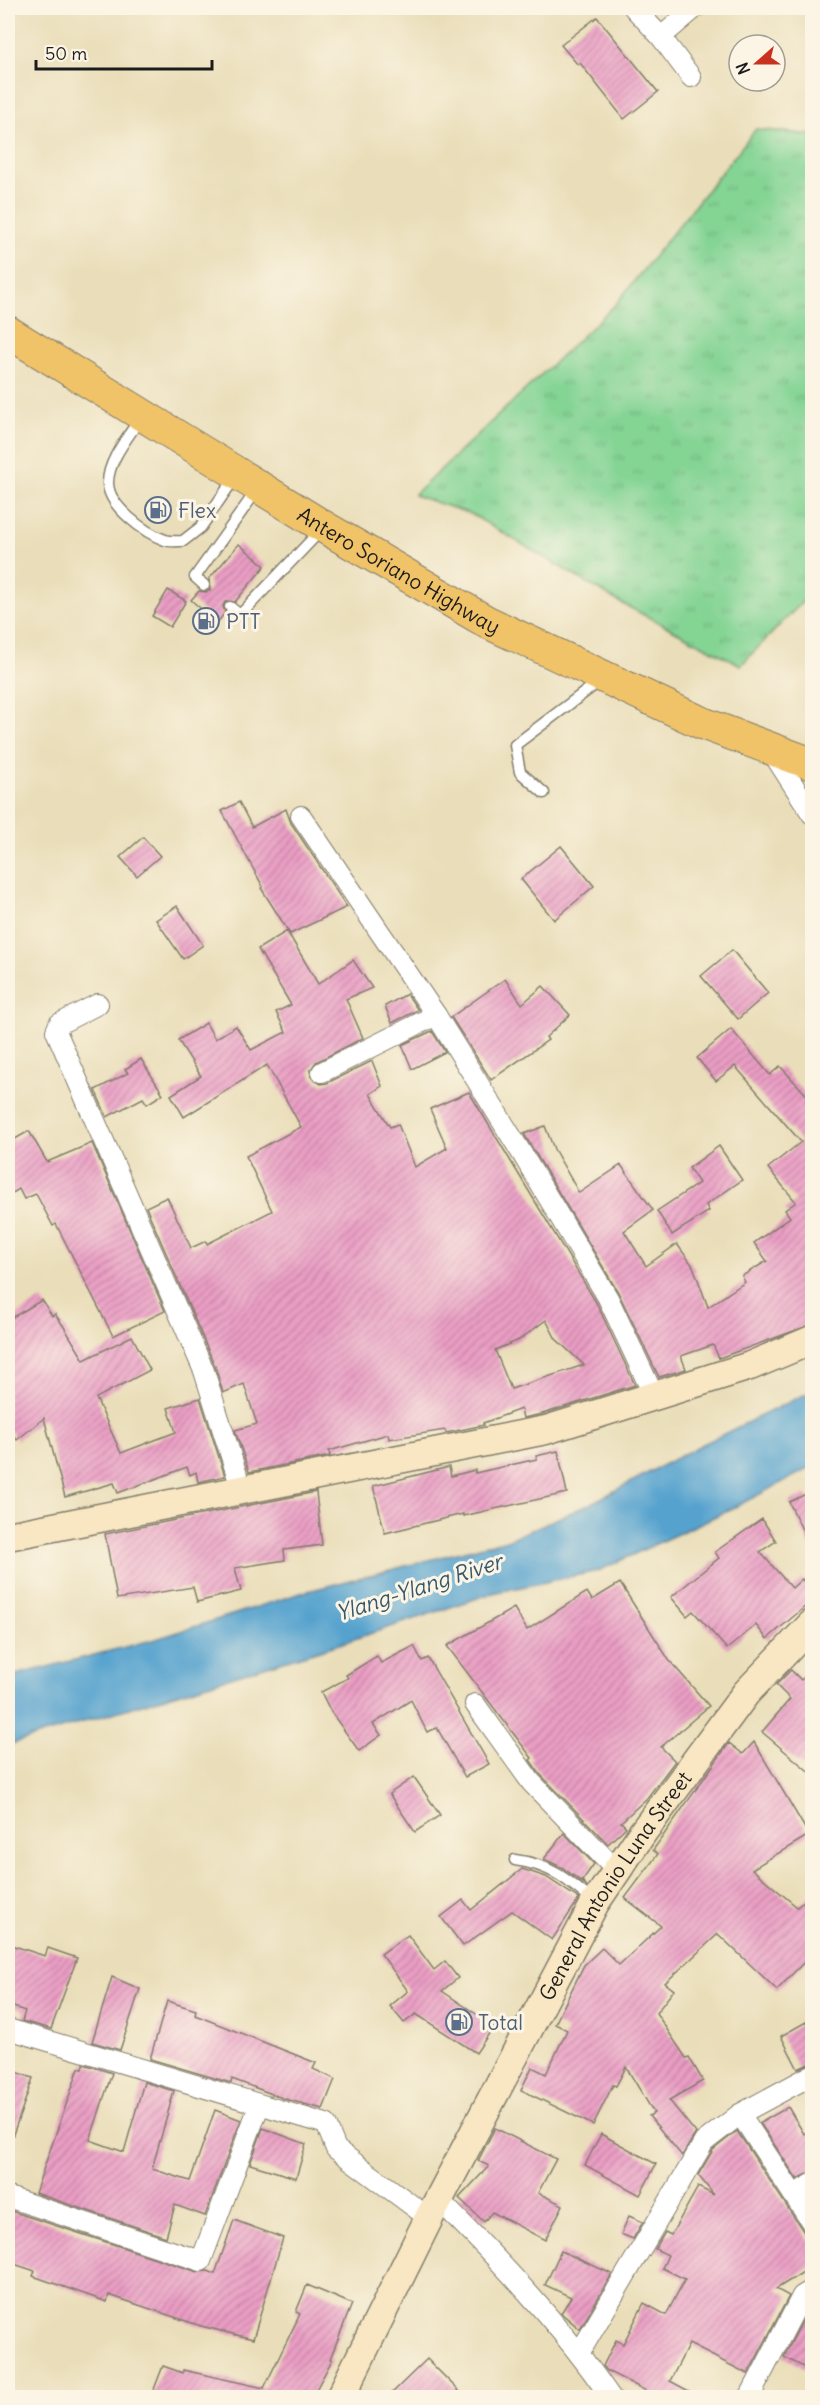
<svg xmlns="http://www.w3.org/2000/svg" width="820" height="2405" font-family="Delius,sans-serif">
<style>
.grass{fill:url(#grass-tufts);stroke:#507858;stroke-width:1.5}
.water{fill:#55a2ce;stroke:#385f75;stroke-width:1.5}
.building{fill:url(#building-hatch);fill-rule:evenodd}
.lines{fill:none;stroke-linecap:round;stroke-linejoin:round}
.lane-casing{stroke:#837d6b;stroke-width:13}
.street-casing{stroke:#837d6b;stroke-width:22}
.secondary-casing{stroke:#837d6b;stroke-width:31}
.primary-casing{stroke:#837d6b;stroke-width:34}
.lane{stroke:#fff;stroke-width:10}
.street{stroke:#fff;stroke-width:20}
.secondary{stroke:#f9e7c3;stroke-width:28}
.primary{stroke:#f1c369;stroke-width:32}
.labels{text-anchor:middle;dominant-baseline:central;stroke-width:6;stroke-linejoin:round;paint-order:stroke}
.service-label{font-size:21px;fill:#4e5e75;stroke:#fcf5e5;text-anchor:start}
.street-label{font-size:21px;fill:#1c1c1c;stroke:#fcf5e5}
.water-label{font-size:22px;font-style:italic;fill:#36586c;stroke:#fcf5e5}
</style>
<defs>
<pattern id="grass-tufts" width="24" height="20" patternUnits="userSpaceOnUse" patternTransform="scale(1.5)"><rect width="24" height="20" fill="#84d494"/><path d="M3 7l-1-3M5 7V3M7 7l1-3M15 17l-1-3M17 17v-4M19 17l1-3" fill="none" stroke="#71b57f"/></pattern>
<pattern id="building-hatch" width="6" height="6" patternUnits="userSpaceOnUse" patternTransform="scale(1.5)"><rect width="6" height="6" fill="#eb9ec5"/><path d="M-1 1l2-2M0 6l6-6M5 7l2-2" fill="none" stroke="#be809f"/></pattern>
</defs>
<rect width="100%" height="100%" fill="#fcf5e5"/>
<filter id="ink" filterUnits="userSpaceOnUse"><feTurbulence type="fractalNoise" baseFrequency=".0167" numOctaves="2"/><feDisplacementMap in="SourceGraphic" scale="12" xChannelSelector="R" yChannelSelector="G"/><feConvolveMatrix kernelMatrix="1 2 1 2 8 2 1 2 1" color-interpolation-filters="sRGB"/></filter>
<filter id="wash" filterUnits="userSpaceOnUse"><feTurbulence type="fractalNoise" baseFrequency=".008" numOctaves="4" result="noise"/><feDisplacementMap in="SourceGraphic" scale="24" xChannelSelector="R" yChannelSelector="G"/><feGaussianBlur stdDeviation="1.35" result="paint"/><feColorMatrix in="noise" values="0 0 0 0 0 0 0 0 0 0 0 0 0 0 0 0 0 1.4 0 .05"/><feComposite in="paint" operator="in"/></filter>
<g filter="url(#wash)">
<rect width="100%" height="100%" fill="#eadeba"/>
<path class="grass" d="M756 129 812 135V592L741 665 621 603 471 514 414 495 616 304Z"/>
<path class="water" d="M812 1391V1467L733 1508 598 1571 493 1593 333 1646 8 1745V1677L156 1639 304 1592 507 1540 588 1505 697 1447Z"/>
<g id="blocks">
<g class="building">
<path d="M597 17 658 92 624 119 580 63 578 65 561 45Z"/>
<path d="M239 544 265 566 235 602H225L223 606 225 613 217 623 191 600 199 591 206 592 210 590 209 579Z"/>
<path d="M168 590 186 601 170 627 152 616Z"/>
<path d="M239 802 252 827 286 809 291 823 347 907 290 934 261 888 263 887 222 811Z"/>
<path d="M143 837 160 856 137 876 120 857Z"/>
<path d="M561 846 594 886 554 920 521 879Z"/>
<path d="M177 906 203 945 183 959 156 920Z"/>
<path d="M287 931 318 984 353 960 372 988 346 999 363 1038 316 1062 310 1071 312 1078 321 1084 327 1083 372 1061 382 1086 370 1094 390 1127 398 1124 415 1167 447 1148 430 1109 469 1092 597 1304 635 1385 542 1414 523 1418 521 1409 483 1423 484 1425 446 1433 445 1430 389 1439 388 1434 329 1451 330 1456 249 1472 235 1430 257 1424 244 1384 223 1393 215 1366 146 1207 167 1197 191 1248 206 1241 207 1244 272 1211 246 1156 301 1127 267 1065 184 1117 171 1095 201 1076 178 1040 206 1023 215 1039 236 1026 251 1050 286 1032 276 1012 291 1005 258 949ZM546 1320 556 1339 584 1365 511 1389 495 1350 519 1340Z"/>
<path d="M732 950 768 993 738 1019 701 976Z"/>
<path d="M505 979 522 1004 543 986 570 1015 546 1037 548 1040 491 1080 451 1017Z"/>
<path d="M407 994 418 1010 392 1023 385 1006Z"/>
<path d="M731 1029 770 1075 780 1066 813 1102V1324L719 1358 713 1345 681 1356 686 1369 659 1377 618 1292 524 1134 545 1126 554 1149 579 1193 621 1165 653 1210 624 1231 646 1266 677 1244 693 1266 708 1307 745 1282 742 1276 767 1261 754 1243 790 1217 785 1210 796 1202 768 1168 801 1142 735 1066 716 1081 697 1058Z"/>
<path d="M432 1031 445 1052 412 1069 402 1045Z"/>
<path d="M141 1059 163 1094 147 1104 143 1098 107 1117 95 1090 128 1073 125 1069Z"/>
<path d="M29 1131 47 1162 92 1143 165 1311 113 1336 56 1224 53 1226 36 1194 24 1199 19 1189 8 1196V1143Z"/>
<path d="M719 1146 742 1180 706 1205 709 1211 672 1235 657 1211 699 1183 689 1168Z"/>
<path d="M42 1300 52 1316 55 1314 64 1327 84 1360 132 1336 150 1370 96 1398 121 1453 176 1432 168 1408 200 1398 225 1476 198 1482 196 1472 190 1475 187 1467 118 1493 114 1483 65 1497 44 1418 17 1440 8 1428V1320Z"/>
<path d="M558 1451 567 1493 463 1516V1514L385 1533 373 1486 449 1467 451 1476 475 1470V1473L537 1459 536 1456Z"/>
<path d="M316 1492 322 1545 284 1550 285 1560 235 1568 241 1591 197 1602 193 1587 117 1599 105 1534Z"/>
<path d="M806 1494 813 1508V1553L789 1502Z"/>
<path d="M762 1519 776 1541 760 1552 792 1588 802 1579 813 1595V1600L767 1639 756 1625 727 1649 693 1611 687 1616 671 1597 719 1558 715 1552Z"/>
<path d="M620 1583 669 1660 709 1706 661 1747 675 1761 647 1798 621 1822 626 1827 608 1844 540 1774 530 1760 532 1758 447 1646 514 1608 527 1630 587 1592 592 1600Z"/>
<path d="M414 1646 422 1661 428 1658 489 1764 465 1777 437 1728 427 1732 411 1700 373 1724 381 1735 359 1751 331 1712 321 1692 348 1678 346 1675 377 1656 381 1663Z"/>
<path d="M813 1669V1775L762 1732 790 1699 776 1685 791 1670 801 1680Z"/>
<path d="M754 1742 809 1835 752 1869 797 1907 813 1893V1953L777 1990 718 1934 665 1983 674 1990 656 2013 686 2058 689 2057 703 2081 669 2100 696 2133 682 2156 649 2116 654 2113 626 2067 616 2086 613 2085 593 2125 521 2090 532 2067 546 2074 567 2030 555 2024 584 1965 602 1948 619 1965 661 1926 625 1898 658 1854 653 1850 729 1743 743 1754Z"/>
<path d="M414 1777 440 1815 415 1832 389 1794Z"/>
<path d="M564 1833 594 1864 582 1881 587 1886 563 1868 544 1859Z"/>
<path d="M522 1869 546 1877 579 1899 552 1940 512 1911 463 1946 441 1917 463 1900 471 1910Z"/>
<path d="M408 1935 434 1970 445 1961 458 1978 442 1991 494 2026 476 2053 416 2014 404 2023 390 2006 408 1991 381 1954Z"/>
<path d="M11 1945 45 1956 48 1948 77 1958 51 2029 22 2021 25 2011 8 2005V1955Z"/>
<path d="M112 1977 140 1989 120 2050 92 2042Z"/>
<path d="M167 2001 196 2010 195 2015 316 2063 313 2069 335 2079 323 2109 285 2099 232 2079 231 2083 150 2059Z"/>
<path d="M813 2018V2062L798 2069 781 2036Z"/>
<path d="M84 2064 112 2073 90 2140 124 2152 144 2082 174 2091 152 2169 190 2181 215 2110 241 2120 205 2216 175 2205 166 2237 35 2193 79 2068 83 2069Z"/>
<path d="M8 2069 33 2078 10 2143H8Z"/>
<path d="M788 2107 804 2134 813 2130V2172L797 2179 760 2123Z"/>
<path d="M263 2128 306 2144 296 2178 250 2164Z"/>
<path d="M495 2128 556 2159 538 2193 563 2205 545 2240 492 2212 484 2222 459 2198 489 2166 478 2161Z"/>
<path d="M737 2131 813 2246V2266L776 2289 789 2296 748 2374 689 2344 670 2381 700 2397H658L607 2371 603 2366 616 2340 623 2344 644 2303 666 2315 685 2279 662 2268 668 2255 655 2249 665 2232 671 2235 698 2187 714 2195 698 2175 713 2150Z"/>
<path d="M601 2134 656 2164 640 2195 585 2165Z"/>
<path d="M8 2210 198 2272 208 2271 215 2274 234 2220 283 2238 253 2339 201 2326 109 2295 107 2302 33 2276 35 2271 8 2262Z"/>
<path d="M629 2216 643 2222 633 2239 621 2234Z"/>
<path d="M561 2251 612 2274 580 2329 561 2313 571 2297 545 2285Z"/>
<path d="M307 2285 352 2304 330 2359 332 2360 312 2397H151L163 2366 183 2373V2370L264 2388 300 2314 296 2312Z"/>
<path d="M806 2314 813 2317V2372L784 2357Z"/>
<path d="M427 2359 465 2397H388Z"/>
</g>
</g>
</g>
<g filter="url(#ink)">
<use href="#blocks" fill-opacity="0" stroke="#837d6b" stroke-width="1.5"/>
<g class="lines">
<defs>
<g id="lane">
<path d="M141 417C129 436 108 460 108 483 108 506 145 533 165 540 170 542 177 541 183 541L201 527 236 476"/>
<path d="M204 585 195 577 257 490"/>
<path d="M230 607 240 615 323 528"/>
<path d="M544 793 520 772 515 745 601 680"/>
<path d="M515 1860C552 1865 568 1880 595 1903"/>
</g>
<g id="street">
<path d="M634 8 661 37 691 77"/>
<path d="M661 37 695 8"/>
<path d="M770 749 812 814"/>
<path d="M301 816 436 1015 521 1152 608 1298 654 1396"/>
<path d="M98 1004 59 1024 56 1031 204 1371 242 1491"/>
<path d="M322 1072 436 1015"/>
<path d="M475 1704 531 1782 617 1871"/>
<path d="M8 2029 326 2124 336 2149 429 2218"/>
<path d="M740 2114 812 2223"/>
<path d="M795 2194 812 2184"/>
<path d="M8 2197 201 2261 259 2106"/>
<path d="M440 2201C501 2262 562 2326 611 2398"/>
<path d="M580 2352 704 2142 740 2114 812 2075"/>
<path d="M749 2398 802 2296 812 2290"/>
</g>
<g id="secondary">
<path d="M8 1536 546 1430 750 1366 812 1340"/>
<path id="s1" d="M340 2398 429 2218 595 1903 643 1832 746 1693 812 1624"/>
</g>
<g id="primary">
<path id="s2" d="M8 332 324 527 487 622 702 723 812 764"/>
</g>
</defs>
<use href="#lane" class="lane-casing"/>
<use href="#street" class="street-casing"/>
<use href="#secondary" class="secondary-casing"/>
<use href="#primary" class="primary-casing"/>
<use href="#lane" class="lane"/>
<use href="#street" class="street"/>
<use href="#secondary" class="secondary"/>
<use href="#primary" class="primary"/>
</g>
</g>
<defs>
<symbol id="fuel-ring" viewBox="-11 -11 22 22"><circle r="9.5" fill="#fcf5e5" stroke="#5c6f8a" stroke-width="1.5"/><path d="M-5.5-6h7V0h2V4h1.3V-2.5L3-4.5l.8-.8L6-3V5H2.5V1h-1V6h-7ZM-4.2-4.7v3.2H.2V-4.7Z" fill="#5c6f8a"/></symbol>
</defs>
<g fill-rule="evenodd">
<use href="#fuel-ring" x="143" y="495" width="30" height="30"/>
<use href="#fuel-ring" x="191" y="606" width="30" height="30"/>
<use href="#fuel-ring" x="444" y="2007" width="30" height="30"/>
</g>
<g class="labels">
<g class="service-label">
<text x="178" y="510">Flex</text>
<text x="226" y="621">PTT</text>
<text x="478" y="2022">Total</text>
</g>
<g class="street-label">
<text stroke="none"><textPath href="#s2" startOffset="458">Antero Soriano Highway</textPath></text>
<text stroke="none"><textPath href="#s1" startOffset="582">General Antonio Luna Street</textPath></text>
</g>
<g class="water-label">
<text transform="translate(419 1587) rotate(-18)">Ylang-Ylang River</text>
</g>
</g>
<rect width="820" height="2405" fill="none" stroke="#fcf5e5" stroke-width="30"/>
<g transform="translate(757 63) rotate(249)"><circle r="28" fill="#fcf5e5" stroke="#a29e95" stroke-width="1.5"/>
<path d="M0-4.5L10 22L0 15L-10 22Z" fill="#c8321e"/>
<text y="-9" font-size="16" font-weight="bold" text-anchor="middle" fill="#1c1c1c">N</text>
</g>
<path d="M36 60v9h176v-9" fill="none" stroke="#1c1c1c" stroke-width="3"/>
<text x="45" y="60" font-size="18" fill="#1c1c1c" stroke="#fcf5e5" stroke-width="4.5" paint-order="stroke">50 m</text>
</svg>
